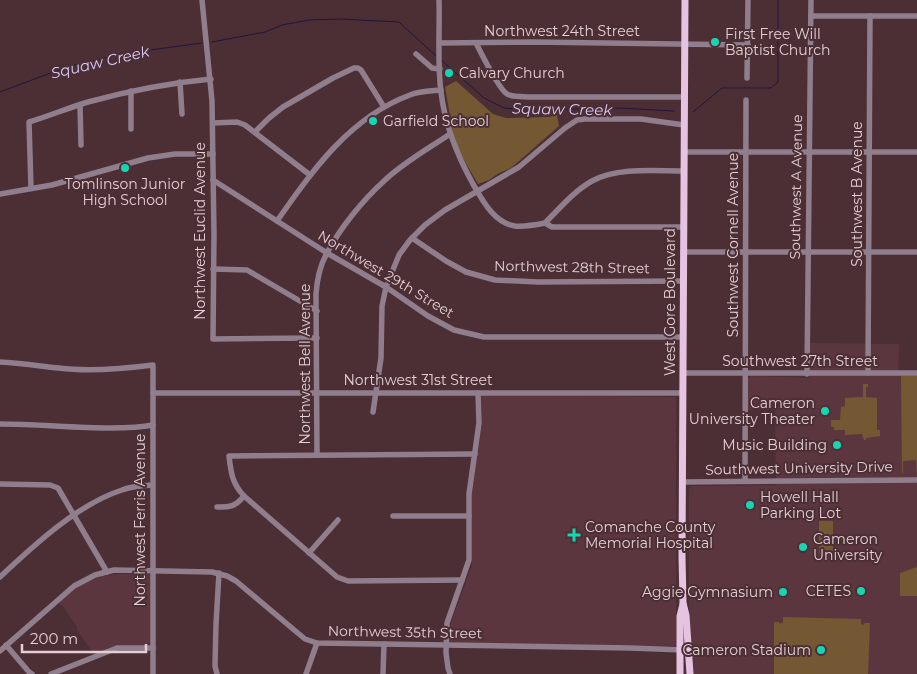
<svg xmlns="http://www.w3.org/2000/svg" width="917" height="674" font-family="Montserrat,sans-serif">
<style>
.built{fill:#5c363f}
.green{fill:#745833}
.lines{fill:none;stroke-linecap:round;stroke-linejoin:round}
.stream{stroke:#22163a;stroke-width:1}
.minor{stroke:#907e8d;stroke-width:5.5}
.major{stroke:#e7c3e2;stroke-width:7}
.poi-dot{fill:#18d5b2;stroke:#4c2e35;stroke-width:2}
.labels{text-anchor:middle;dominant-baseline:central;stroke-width:4;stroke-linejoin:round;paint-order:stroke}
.street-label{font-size:14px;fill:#e3cfd3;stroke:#4c2e35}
.poi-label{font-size:14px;fill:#e3cfd3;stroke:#4c2e35;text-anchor:start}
.water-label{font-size:15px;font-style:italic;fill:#d6ccf6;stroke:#4c2e35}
</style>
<rect width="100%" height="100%" fill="#4c2e35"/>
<g class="built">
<path d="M810 343 899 344 898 375H917V674H693L689 603V490L690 487 694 486 776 485 775 410H748V378L751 376 810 378Z"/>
<path d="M481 395 676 397V646L449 644 450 626 472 565V491L482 424Z"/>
<path d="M121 574H148L151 576V642L147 645H119L94 654 77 630V627L63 606H62L58 603 69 593 84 583 103 576Z"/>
</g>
<g class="green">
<path d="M456 81 493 114 506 118 549 117 557 115 559 126 511 168 499 173 489 180 478 184 459 151 453 133 445 87Z"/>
<path d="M901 376H917V478L916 460 903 461V473H902Z"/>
<path d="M863 384H868V387H866V397L877 398V430H880V436L866 438V440H864L862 434 845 435V430H834V427H831V420H840L841 407 845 406V398L863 397Z"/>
<rect x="819" y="521" width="14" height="34"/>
<path d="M917 567V596H900V573Z"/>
<path d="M783 617 861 619V624L863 625 865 623H870L868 674H774V622H779L780 624 783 622Z"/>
</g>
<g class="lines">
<g class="stream">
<path d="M212 42 265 32 282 25 309 20 340 19 399 22 436 56"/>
<path d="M441 60 484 98 504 108 526 110 619 108 674 111"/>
<path d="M0 92 69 66 128 53 202 43"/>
<path d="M693 112 722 88H771L778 82V0"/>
</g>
<g class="minor">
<path d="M202 0 212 101 214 234 213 339 317 338"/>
<path d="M439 0C440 29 437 63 441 92 445 126 457 155 473 184 483 201 494 223 515 226 525 227 535 225 545 223L552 227H683"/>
<path d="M811 16H917"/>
<path d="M440 43 533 42 748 45"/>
<path d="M476 43C481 53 499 89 507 94 512 97 520 96 527 97H684"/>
<path d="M416 54 432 68 440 69"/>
<path d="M747 78 748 0"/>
<path d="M180 82 182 114"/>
<path d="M80 105 81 145"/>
<path d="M213 123 237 122 245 125 310 175"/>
<path d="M131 129V91"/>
<path d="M255 132 269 118 283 107 333 78 354 68H358L361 70 384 107"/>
<path d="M684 152H917"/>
<path d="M213 180 327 253 386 287 428 316 454 330 484 337H683"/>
<path d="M31 188 29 122C49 116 68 108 88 102 128 91 169 83 211 79"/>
<path d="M0 194 52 185 148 158 175 154H213"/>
<path d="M277 221C312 171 350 117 410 95 420 91 431 91 441 90"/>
<path d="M545 223C559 209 574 191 592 181 618 167 655 171 684 171"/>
<path d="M412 238 446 261 466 272 495 280 538 282 683 281"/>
<path d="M683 252H917"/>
<path d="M213 269 247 270 317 311"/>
<path d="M0 362C20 363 39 366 59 368 90 372 122 369 153 365V674"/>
<path d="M683 373H917"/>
<path d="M868 373 870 16"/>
<path d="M807 374 811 0"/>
<path d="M153 393H682"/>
<path d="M373 412 381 358 382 306 386 287 399 255 410 240 425 225 445 210 519 167 565 128 577 120 585 119H641L684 125"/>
<path d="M0 424C37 424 73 428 110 428 124 428 138 428 153 425"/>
<path d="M317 455 316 294C317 280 320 265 327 253 340 228 363 200 384 181 404 162 428 149 450 134"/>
<path d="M745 481 746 100"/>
<path d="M682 482 917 480"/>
<path d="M0 484 50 485 58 488 107 572"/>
<path d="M217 507C230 507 235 507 244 496"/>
<path d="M393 516H469"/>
<path d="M309 553 338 520"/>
<path d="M0 577C33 546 78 504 122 490 132 486 142 486 152 485"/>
<path d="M462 580 348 581 337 577 244 496C232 483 231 473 229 456L475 454"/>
<path d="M6 645 29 672 32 674"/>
<path d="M0 651 74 586 95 575 114 570 212 572 227 576 236 581 299 634 305 639 317 643 630 648 684 650"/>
<path d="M51 674 117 648H153"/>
<path d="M217 674 215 666 216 624 219 573"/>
<path d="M306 674 317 643"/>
<path d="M383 674 384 644"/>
<path d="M450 674 448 668 446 653 447 623 469 560V494L479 423 478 393"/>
</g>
<g class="major">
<path d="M685 0 682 557 683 603 686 615 690 674"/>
<path d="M680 674V616L683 604"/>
</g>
</g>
<g class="poi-dot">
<circle cx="715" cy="42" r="5"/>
<circle cx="449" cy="73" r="5"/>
<circle cx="373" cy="121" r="5"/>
<circle cx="125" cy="168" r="5"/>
<circle cx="825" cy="411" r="5"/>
<circle cx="837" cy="445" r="5"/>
<circle cx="750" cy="505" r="5"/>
<path d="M571.5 527.5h5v5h5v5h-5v5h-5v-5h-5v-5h5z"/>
<circle cx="803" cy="547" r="5"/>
<circle cx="861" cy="591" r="5"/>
<circle cx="783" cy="592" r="5"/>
<circle cx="821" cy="650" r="5"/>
</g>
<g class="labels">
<g class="street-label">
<text x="562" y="31">Northwest 24th Street</text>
<text transform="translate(796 187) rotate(-89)">Southwest A Avenue</text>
<text transform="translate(857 194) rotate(-90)">Southwest B Avenue</text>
<text transform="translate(200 231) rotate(-90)">Northwest Euclid Avenue</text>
<text transform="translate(733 245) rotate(-90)">Southwest Cornell Avenue</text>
<text transform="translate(572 267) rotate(1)">Northwest 28th Street</text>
<text transform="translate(386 274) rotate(31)">Northwest 29th Street</text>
<text transform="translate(670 302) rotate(-90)">West Gore Boulevard</text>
<text x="800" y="361">Southwest 27th Street</text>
<text transform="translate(305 364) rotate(-90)">Northwest Bell Avenue</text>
<text x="418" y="380">Northwest 31st Street</text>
<text transform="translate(799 468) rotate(-1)">Southwest University Drive</text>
<text transform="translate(140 520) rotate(-90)">Northwest Ferris Avenue</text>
<text transform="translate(405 632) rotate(1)">Northwest 35th Street</text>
</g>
<g class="poi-label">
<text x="725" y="34">First Free Will<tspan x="725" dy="16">Baptist Church</tspan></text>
<text x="459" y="73">Calvary Church</text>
<text x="383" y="121">Garfield School</text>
<text x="125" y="184" text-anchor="middle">Tomlinson Junior<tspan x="125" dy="16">High School</tspan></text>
<text x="815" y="403" text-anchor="end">Cameron<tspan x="815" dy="16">University Theater</tspan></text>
<text x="827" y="445" text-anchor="end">Music Building</text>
<text x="760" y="497">Howell Hall<tspan x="760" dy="16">Parking Lot</tspan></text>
<text x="585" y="527">Comanche County<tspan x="585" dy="16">Memorial Hospital</tspan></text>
<text x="813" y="539">Cameron<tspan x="813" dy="16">University</tspan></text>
<text x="851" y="591" text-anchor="end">CETES</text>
<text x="773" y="592" text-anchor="end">Aggie Gymnasium</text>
<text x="811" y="650" text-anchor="end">Cameron Stadium</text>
</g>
<g class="water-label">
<text transform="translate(100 62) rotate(-13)">Squaw Creek</text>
<text transform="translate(562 109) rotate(1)">Squaw Creek</text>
</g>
</g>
<path d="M22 644v8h124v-8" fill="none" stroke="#e3cfd3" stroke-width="2.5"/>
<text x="30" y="644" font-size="15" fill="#e3cfd3" stroke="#4c2e35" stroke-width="4" paint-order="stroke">200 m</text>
</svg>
